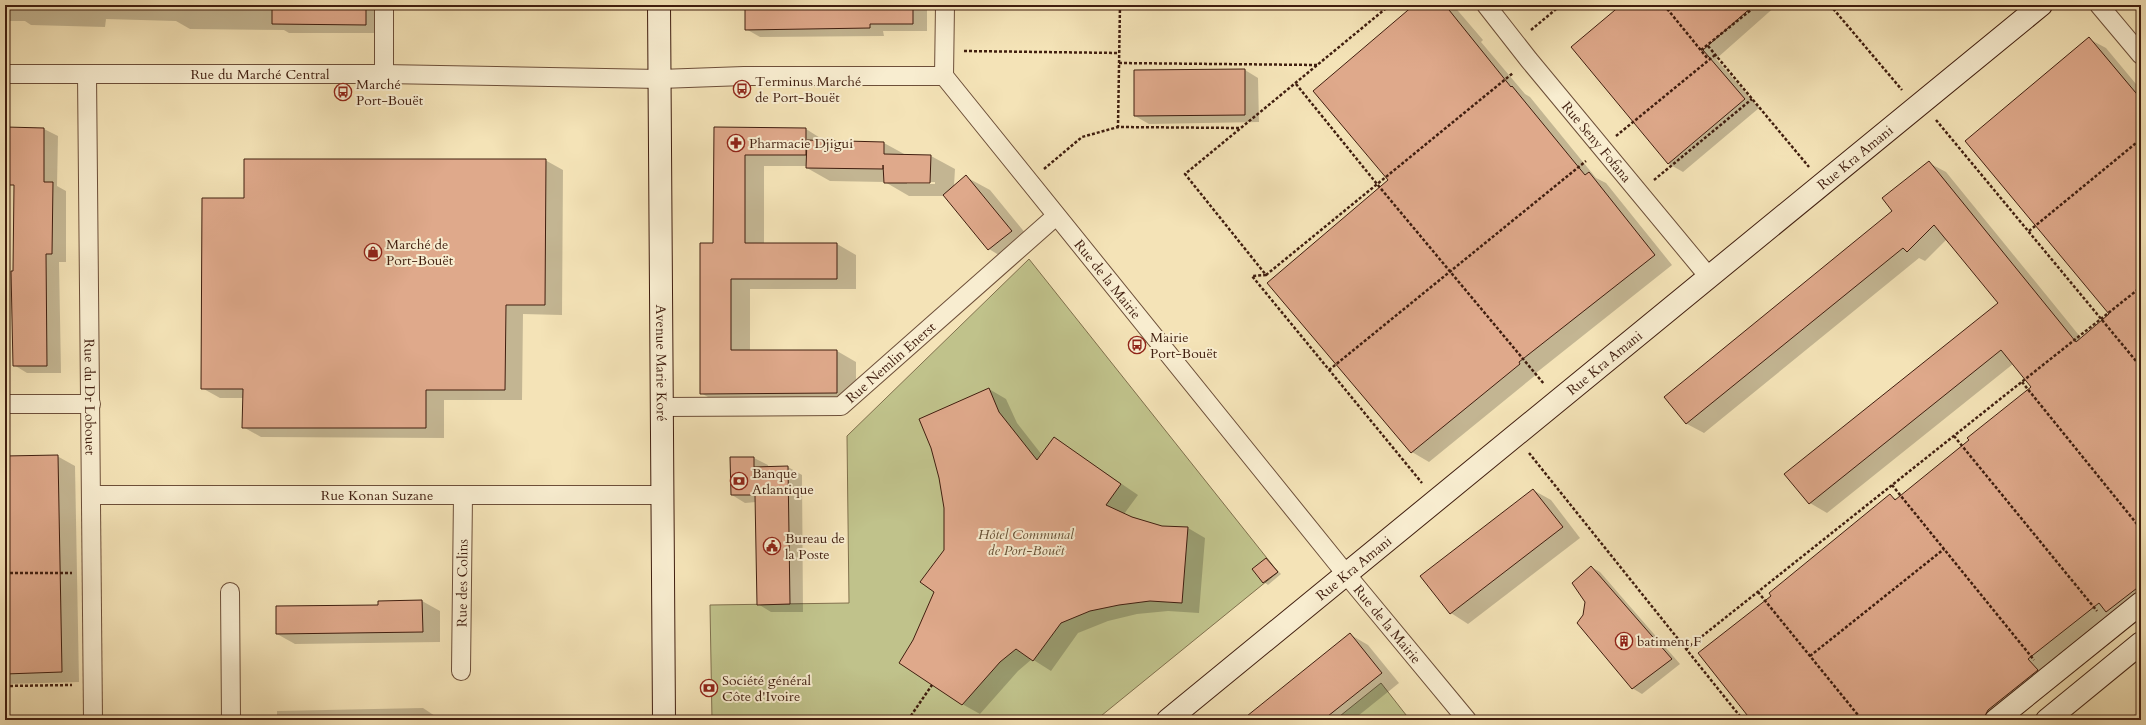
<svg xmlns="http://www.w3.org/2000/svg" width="2146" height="725" font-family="Cardo,serif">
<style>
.green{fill:#c0c28b;stroke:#80704d}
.shadow{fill:#0003;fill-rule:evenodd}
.building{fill:#dfa98b;stroke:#401e0f}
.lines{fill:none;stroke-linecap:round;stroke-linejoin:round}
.street-casing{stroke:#6d4f39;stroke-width:20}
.secondary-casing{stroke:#401e0f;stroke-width:24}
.path{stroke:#401e0f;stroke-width:2.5;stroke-dasharray:3 2;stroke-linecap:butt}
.street{stroke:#f8edd0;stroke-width:18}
.secondary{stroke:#f8edd0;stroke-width:22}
.rail{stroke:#401e0f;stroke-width:3;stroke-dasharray:7 7;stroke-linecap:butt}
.labels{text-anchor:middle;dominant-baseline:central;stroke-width:4;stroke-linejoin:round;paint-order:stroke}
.street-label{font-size:14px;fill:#401e0f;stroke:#f8edd0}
.poi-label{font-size:14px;fill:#401e0f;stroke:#f8edd0;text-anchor:start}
.park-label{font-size:14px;font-style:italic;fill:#664f34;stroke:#f8edd0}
</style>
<rect width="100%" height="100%" fill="#f4e3b7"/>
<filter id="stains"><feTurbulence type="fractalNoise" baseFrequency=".005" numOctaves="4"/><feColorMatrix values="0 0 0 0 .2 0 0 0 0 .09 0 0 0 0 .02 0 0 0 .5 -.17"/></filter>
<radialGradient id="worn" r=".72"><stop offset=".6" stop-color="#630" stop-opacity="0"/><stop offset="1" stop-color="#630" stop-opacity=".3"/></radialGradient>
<g class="green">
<path d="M1029 259 1278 572 1096 720H712L710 605 849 603 847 436Z"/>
<path d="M1381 683 1410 720H1335Z"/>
</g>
<g class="shadow">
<path d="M5 5H382L381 33H289L284 30 190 29 176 21 106 19 105 27 31 25 25 21H5Z"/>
<path d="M746 5H927V31H883L884 36 760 37 746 29Z"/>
<path d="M1145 5H1378V10L1151 9Z"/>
<path d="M1415 5H1453L1483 40 1481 42 1525 94 1530 97 1596 178 1606 183 1672 265 1536 373 1537 374 1429 462 1412 452 1390 180Z"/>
<path d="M1623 5H1777L1716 59 1759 108 1683 172 1669 164 1573 47Z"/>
<path d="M2089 39 2106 48 2141 90V608L2005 720H1753L1772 596 1890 496 1897 499 2033 387 2013 364 1827 513 1810 503 1999 303 1947 239 1925 261 1919 258 1704 433 1687 424 1665 397 1893 211 1929 163 1946 172 2082 339 2111 314Z"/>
<path d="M1245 70 1258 78 1259 122 1149 124 1135 116Z"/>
<path d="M15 128 44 129 58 136 57 186 66 191V262H59L61 373H27L14 365Z"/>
<path d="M715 128 806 129 825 141 884 143 906 155 931 156 955 169 954 186 966 177 990 190 1035 245 1012 263 989 249 945 196H909L885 182 830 181 807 168V166H764V244H837L856 255V289H750V351H837L856 362V404H720L701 393 714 244ZM907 182H935V184H907Z"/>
<path d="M545 160 563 170 562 315 523 314 522 400H444V438L261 437 243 427 244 398H220L202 388 245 199Z"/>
<path d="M989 389 1006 399 1017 423 1042 455 1054 438 1138 495 1124 514 1162 527 1188 528 1205 538 1199 613 1168 611 1137 614 1108 621 1078 633 1051 671 1032 659 1018 671 980 714 962 704 914 641 935 592 945 550Z"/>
<path d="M57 456 75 466 79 682 5 684V457Z"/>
<path d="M731 458H754L768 465V467H788L802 475 803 612H771L758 604 756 502 745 503 732 495Z"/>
<path d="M1533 490 1551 500 1580 538 1468 624 1451 613 1422 576Z"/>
<path d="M1266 559 1281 574 1268 585 1264 582Z"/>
<path d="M1591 567 1600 572 1680 664 1642 694 1632 688 1584 615Z"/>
<path d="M422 601 440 611V642L295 644 277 634 379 606V602Z"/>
<path d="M1351 635 1368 645 1399 683 1353 720H1243Z"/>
<path d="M423 708 441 720H277V711Z"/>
<path d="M1608 717 1614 720H1604Z"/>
</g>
<g class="building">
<path d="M272 5H366V25L272 24Z"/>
<path d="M745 5H913V24H870V28L745 30Z"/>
<path d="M1414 5H1445L1511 87 1512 86 1585 175 1589 172 1655 255 1519 362 1520 364 1411 453 1267 283 1388 180 1313 91Z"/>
<path d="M1621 5H1754L1703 50 1745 99 1668 164 1571 47Z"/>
<path d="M2089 37 2141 99V585L2106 612 2099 603 2028 659 2038 670 1988 710 1983 720H1751L1698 653 1771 596 1769 593 1890 494 1895 500 1969 440 1967 438 2031 387 2001 350 1809 504 1784 474 1998 303 1934 225 1907 252 1903 248 1686 424 1664 397 1892 211 1882 198 1929 161 2076 342 2109 314 1965 141Z"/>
<path d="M1245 69V115L1134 116V70Z"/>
<path d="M6 127 44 128V182H53L52 254H46L47 366H13L11 271H13L14 185H6Z"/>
<path d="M714 127 806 128V155H745V243H837V279H731V350H837V393L700 394V243H713Z"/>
<path d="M807 140 884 142V154L931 155 930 183H884L883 165V169L806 168Z"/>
<path d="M244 159H546L545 305H506L505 390H426V428H242L243 389H201L202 198H244Z"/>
<path d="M966 175 1012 231 988 250 943 195Z"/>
<path d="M989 388 999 412 1037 460 1054 437 1121 484 1106 505 1132 517 1162 526 1188 527 1182 603 1150 601 1119 605 1090 611 1061 623 1033 661 1016 649 1000 662 962 705 899 663 913 640 934 592 920 582 944 550V508L939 478 931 448 919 419Z"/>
<path d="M58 455 62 672 5 674V456Z"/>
<path d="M730 457H754V467L788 466 790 604 757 605 755 495H731Z"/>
<path d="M1533 489 1563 527 1450 614 1420 576Z"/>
<path d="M1266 558 1278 572 1263 583 1252 569Z"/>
<path d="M1591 566 1672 659 1632 689 1577 623 1583 615 1585 602 1572 583Z"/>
<path d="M422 600 423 632 276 634V606L378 605V601Z"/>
<path d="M1350 633 1382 673 1323 720H1242Z"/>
</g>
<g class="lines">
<defs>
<g id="street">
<path id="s1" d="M1486 5 1529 60 1709 277"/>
<path d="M2099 5 2141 55"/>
<path id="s2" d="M5 74H384L660 79 744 76H944"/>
<path id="s3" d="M87 74 93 720"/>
<path d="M384 74V5"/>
<path id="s4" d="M944 76 1346 574 1467 720"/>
<path d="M944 76 945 5"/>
<path d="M5 404H91"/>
<path id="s5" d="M662 407 841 406 1056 216"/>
<path id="s6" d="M91 495H662"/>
<path d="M230 592 231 720"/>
<path id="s7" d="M461 671 463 495"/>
</g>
<g id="secondary">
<path id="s8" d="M659 5 664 720"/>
<path id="s9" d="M1168 720 2041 5"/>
<path d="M1996 720 2141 603"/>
<path d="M2047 720 2141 643"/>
</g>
</defs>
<use href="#street" class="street-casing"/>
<use href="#secondary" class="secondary-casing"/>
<g class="path">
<path d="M1120 5 1118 127 1241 128"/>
<path d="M1390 5 1185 174 1266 275 1252 276 1422 483"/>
<path d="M1664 5 1708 59"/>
<path d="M1830 5 1902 90"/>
<path d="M1120 6 1384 9"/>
<path d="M1372 9V5"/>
<path d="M1531 30 1561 5"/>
<path d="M1708 46 1809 167"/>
<path d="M1701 50 1757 5"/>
<path d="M964 51 1119 53"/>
<path d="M1119 63 1319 65"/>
<path d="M1296 84 1377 184 1544 384"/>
<path d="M1936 120 2141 367"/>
<path d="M1616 136 1715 55"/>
<path d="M1044 169 1082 137 1118 127"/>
<path d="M1654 180 1752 99"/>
<path d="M2029 231 2141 139"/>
<path d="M1266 275 1513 73"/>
<path d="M1329 370 1586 161"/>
<path d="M2022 382 2141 529"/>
<path d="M1954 436 2097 611"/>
<path d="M1529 453 1743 720"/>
<path d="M1892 485 2034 660"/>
<path d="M5 573H72"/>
<path d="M1758 592 1862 720"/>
<path d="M1686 649 2141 287"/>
<path d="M1810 656 1944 549"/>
<path d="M5 686 72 685"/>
<path d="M908 720 932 685"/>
</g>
<use href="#street" class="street"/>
<use href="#secondary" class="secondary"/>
<path class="rail" d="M2130 720 2141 711"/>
</g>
<defs>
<symbol id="bus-ring" viewBox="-11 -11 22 22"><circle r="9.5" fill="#f8edd0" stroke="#8f2418" stroke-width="1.5"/><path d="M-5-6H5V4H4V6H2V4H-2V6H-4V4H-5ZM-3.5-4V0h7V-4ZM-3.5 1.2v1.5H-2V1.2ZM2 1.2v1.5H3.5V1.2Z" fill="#8f2418"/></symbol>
<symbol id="pharmacy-ring" viewBox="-11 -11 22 22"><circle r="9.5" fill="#f8edd0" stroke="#8f2418" stroke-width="1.5"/><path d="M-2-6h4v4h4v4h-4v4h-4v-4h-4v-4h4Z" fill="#8f2418"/></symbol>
<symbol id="shop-ring" viewBox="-11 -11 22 22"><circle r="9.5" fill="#f8edd0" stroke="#8f2418" stroke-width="1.5"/><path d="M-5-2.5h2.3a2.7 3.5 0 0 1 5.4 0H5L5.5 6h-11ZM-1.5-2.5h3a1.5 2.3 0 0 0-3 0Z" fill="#8f2418"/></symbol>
<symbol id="bank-ring" viewBox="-11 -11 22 22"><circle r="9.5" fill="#f8edd0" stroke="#8f2418" stroke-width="1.5"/><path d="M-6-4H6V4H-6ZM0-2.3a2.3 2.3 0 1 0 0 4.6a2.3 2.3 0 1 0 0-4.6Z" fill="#8f2418"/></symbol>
<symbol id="civic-ring" viewBox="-11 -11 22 22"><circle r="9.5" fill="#f8edd0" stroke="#8f2418" stroke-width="1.5"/><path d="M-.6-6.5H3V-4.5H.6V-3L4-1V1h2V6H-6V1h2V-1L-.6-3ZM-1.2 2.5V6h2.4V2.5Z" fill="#8f2418"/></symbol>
<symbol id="building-ring" viewBox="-11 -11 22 22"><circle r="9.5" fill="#f8edd0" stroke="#8f2418" stroke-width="1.5"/><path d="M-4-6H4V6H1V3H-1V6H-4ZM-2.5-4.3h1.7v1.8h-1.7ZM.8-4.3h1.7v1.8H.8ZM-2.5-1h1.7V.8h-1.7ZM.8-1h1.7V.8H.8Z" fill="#8f2418"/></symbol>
</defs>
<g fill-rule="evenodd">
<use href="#bus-ring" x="732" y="79" width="20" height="20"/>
<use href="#bus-ring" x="333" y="82" width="20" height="20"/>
<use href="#pharmacy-ring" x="726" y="133" width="20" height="20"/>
<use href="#shop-ring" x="363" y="242" width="20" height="20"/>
<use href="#bus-ring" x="1127" y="335" width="20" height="20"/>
<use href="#bank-ring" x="729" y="471" width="20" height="20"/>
<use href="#civic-ring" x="762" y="536" width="20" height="20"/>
<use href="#building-ring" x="1614" y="631" width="20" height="20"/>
<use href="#bank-ring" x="699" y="678" width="20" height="20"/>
</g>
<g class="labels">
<g class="street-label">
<text stroke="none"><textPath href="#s2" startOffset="255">Rue du Marché Central</textPath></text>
<text stroke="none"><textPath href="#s1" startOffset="176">Rue Seny Fofana</textPath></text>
<text stroke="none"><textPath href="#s9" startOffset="888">Rue Kra Amani</textPath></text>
<text stroke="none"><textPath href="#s4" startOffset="261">Rue de la Mairie</textPath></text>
<text stroke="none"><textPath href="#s8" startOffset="358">Avenue Marie Koré</textPath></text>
<text stroke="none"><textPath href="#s5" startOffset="245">Rue Nemlin Enerst</textPath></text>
<text stroke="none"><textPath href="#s9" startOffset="564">Rue Kra Amani</textPath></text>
<text stroke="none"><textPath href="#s3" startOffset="323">Rue du Dr Lobouet</textPath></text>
<text stroke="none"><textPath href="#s6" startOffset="286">Rue Konan Suzane</textPath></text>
<text stroke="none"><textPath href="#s9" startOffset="240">Rue Kra Amani</textPath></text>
<text stroke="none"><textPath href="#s7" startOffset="88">Rue des Colins</textPath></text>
<text stroke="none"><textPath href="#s4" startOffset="705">Rue de la Mairie</textPath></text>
</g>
<g class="poi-label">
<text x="755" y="81">Terminus Marché<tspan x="755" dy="16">de Port-Bouët</tspan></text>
<text x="356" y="84">Marché<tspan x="356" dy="16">Port-Bouët</tspan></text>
<text x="749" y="143">Pharmacie Djigui</text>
<text x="386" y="244">Marché de<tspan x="386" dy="16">Port-Bouët</tspan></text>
<text x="1150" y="337">Mairie<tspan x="1150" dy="16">Port-Bouët</tspan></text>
<text x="752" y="473">Banque<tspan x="752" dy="16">Atlantique</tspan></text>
<text x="785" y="538">Bureau de<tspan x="785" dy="16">la Poste</tspan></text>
<text x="1637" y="641">batiment F</text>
<text x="722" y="680">Société général<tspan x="722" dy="16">Côte d'Ivoire</tspan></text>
</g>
<g class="park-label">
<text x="1026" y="534">Hôtel Communal<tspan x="1026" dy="16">de Port-Bouët</tspan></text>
</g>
</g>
<rect width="2146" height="725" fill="none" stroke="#f4e3b7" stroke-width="20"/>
<rect x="6" y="6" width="2134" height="713" fill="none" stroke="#401e0f" stroke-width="2"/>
<rect x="10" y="10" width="2126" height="705" fill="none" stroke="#401e0f"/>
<rect width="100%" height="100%" filter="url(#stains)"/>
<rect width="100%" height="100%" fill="url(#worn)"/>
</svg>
